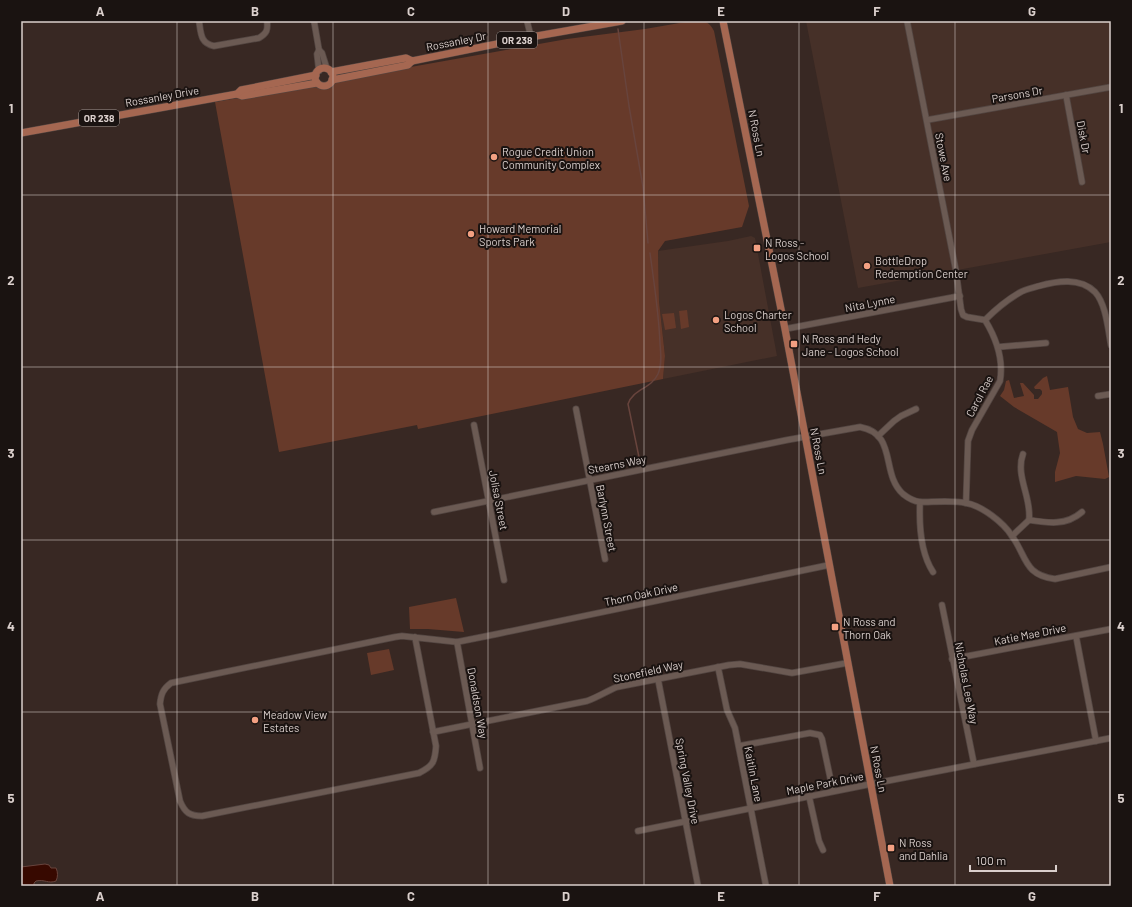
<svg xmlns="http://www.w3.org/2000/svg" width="1132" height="907" font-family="Barlow,sans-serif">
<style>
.built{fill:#463028}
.green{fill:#673a2a}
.water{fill:#370900;stroke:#68443d}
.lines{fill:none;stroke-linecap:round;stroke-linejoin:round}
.stream{stroke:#68443d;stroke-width:1.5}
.minor-casing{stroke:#534642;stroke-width:7}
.major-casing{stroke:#534642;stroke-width:8}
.minor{stroke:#6b5a53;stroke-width:5.5}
.major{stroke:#a56751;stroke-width:7}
.grid{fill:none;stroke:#dacfcc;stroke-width:1;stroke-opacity:0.55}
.poi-dot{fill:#f3a082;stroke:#1a1311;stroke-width:1.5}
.labels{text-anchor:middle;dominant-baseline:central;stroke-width:4;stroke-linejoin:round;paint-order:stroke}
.shield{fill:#1a1311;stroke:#a09794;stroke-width:1}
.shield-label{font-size:10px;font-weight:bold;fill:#dacfcc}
.street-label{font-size:11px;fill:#dacfcc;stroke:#1a1311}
.poi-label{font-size:11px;fill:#dacfcc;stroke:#1a1311;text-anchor:start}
.neatline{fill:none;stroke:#dacfcc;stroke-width:1.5}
.grid-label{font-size:13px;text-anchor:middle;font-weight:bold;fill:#dacfcc}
</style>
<rect width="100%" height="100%" fill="#382823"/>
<g class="built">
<path d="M806 21H1111V242L858 288Z"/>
<path d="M751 236 755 238 777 356 663 379 665 356 659 301 658 251 728 241Z"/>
</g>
<g class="green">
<path d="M691 21C703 21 708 19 714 31L749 206 742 227 665 241 658 251 659 301 665 356 663 379 418 429 417 425 279 452 215 102 567 39 645 29Z"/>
<path d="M687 310 689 327 681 329 679 311Z"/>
<path d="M674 313 676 328 665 330 662 314Z"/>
<path d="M1047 376 1050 390 1068 387 1073 417 1078 429 1087 433 1100 432 1103 444 1109 477 1105 479 1076 476 1055 482V472L1060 453 1057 432 1014 407 1000 396 1004 390 1006 381 1009 380 1014 398 1024 396 1020 383H1023L1034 395V399H1038L1042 394V391L1040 389H1035L1034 387 1043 378Z"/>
<path d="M456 598 464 632 428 629H410L409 607Z"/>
<path d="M389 649 394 670 371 675 367 653Z"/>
</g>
<path class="water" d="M45 864 49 865 51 868H56C58 872 58 877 56 881 48 884 45 879 36 881L34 883V886H21V867Z"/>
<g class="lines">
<g class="stream">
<path d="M618 29 629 106 643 187 648 243"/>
<path d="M640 462 628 404C633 389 651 389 658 374 662 365 661 354 660 344 659 314 654 283 650 253"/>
</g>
<defs>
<g id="minor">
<path d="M199 21C201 33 200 43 214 46L259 38C267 33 268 30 267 21"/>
<path d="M314 21 319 50 317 54 319 71"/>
<path d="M527 21 531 37"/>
<path d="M907 21 956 271 961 309 963 315 967 317 985 320C996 338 1004 358 1000 381L972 430 968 441 966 503"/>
<path d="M319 50 322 53 327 69"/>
<path d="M1066 95 1082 182"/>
<path d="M927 120 1111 87"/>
<path d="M985 320C995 310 1007 300 1019 293 1025 289 1032 288 1039 286 1057 281 1080 277 1095 292 1106 304 1108 329 1111 345"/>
<path d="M785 329 960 296"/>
<path d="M998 347 1046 343"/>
<path d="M1098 396 1111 394"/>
<path d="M576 409 605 559"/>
<path d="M474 425 504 580"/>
<path d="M878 436 894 421 901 416 916 409"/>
<path d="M1023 454C1015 476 1032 498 1029 520"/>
<path d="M920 502C919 525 920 552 933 572"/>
<path d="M434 512 787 440 860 427C898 434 880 473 903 494 908 498 913 501 920 502 933 502 954 500 966 503 982 506 1003 522 1012 536 1027 557 1024 575 1055 579L1111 567"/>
<path d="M1012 536 1029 520C1048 523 1066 526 1082 512"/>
<path d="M942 605 974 764"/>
<path d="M1076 636 1096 741"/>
<path d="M415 637 436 746C435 762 433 766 419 773L202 816C190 816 185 813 180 801L160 704C161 694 163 689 171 683L395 637 402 636 457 642 497 634 829 565"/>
<path d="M457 642 480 768"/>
<path d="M952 659 1111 629"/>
<path d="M718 667 727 710 735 728 766 886"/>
<path d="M658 679 698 886"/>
<path d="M433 732 587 701C598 697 607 691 617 687L729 665 740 664 792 673 847 663"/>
<path d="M739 746 810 733 820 735 822 739 833 791"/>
<path d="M809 796 819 841 823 850"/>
<path d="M638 831 871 784 1111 738"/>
</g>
<g id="major">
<path d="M723 21 785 329 890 886"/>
<path d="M412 61 531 37 622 21"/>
<circle cx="324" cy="77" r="9"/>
<path d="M331 72 406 58 412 61"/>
<path d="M332 80 408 65 412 61"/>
<path d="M237 94 242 96 317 83"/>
<path d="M21 133 237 94 241 90 316 75"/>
</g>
</defs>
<use href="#minor" class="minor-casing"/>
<use href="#major" class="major-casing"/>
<use href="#minor" class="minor"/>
<use href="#major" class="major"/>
</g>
<path class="grid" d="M177 21V886M333 21V886M488 21V886M644 21V886M799 21V886M955 21V886M21 195H1111M21 367H1111M21 540H1111M21 712H1111"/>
<g class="poi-dot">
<circle cx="494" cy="157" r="4"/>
<circle cx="471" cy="234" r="4"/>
<rect x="753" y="244" width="8" height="8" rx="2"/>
<circle cx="867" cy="266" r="4"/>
<circle cx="716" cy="320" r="4"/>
<rect x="790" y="340" width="8" height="8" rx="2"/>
<rect x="831" y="623" width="8" height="8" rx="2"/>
<circle cx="255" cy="720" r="4"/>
<rect x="887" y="844" width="8" height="8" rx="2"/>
</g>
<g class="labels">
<g class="shield">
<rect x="497" y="32" width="40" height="16" rx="3"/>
<rect x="79" y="110" width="40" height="16" rx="3"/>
</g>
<g class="shield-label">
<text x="517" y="40">OR 238</text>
<text x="99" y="118">OR 238</text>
</g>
<g class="street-label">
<text transform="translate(456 41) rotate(-11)">Rossanley Dr</text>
<text transform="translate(1017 94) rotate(-10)">Parsons Dr</text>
<text transform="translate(162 96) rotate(-10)">Rossanley Drive</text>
<text transform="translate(757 133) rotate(79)">N Ross Ln</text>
<text transform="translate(1084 137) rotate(79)">Disk Dr</text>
<text transform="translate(944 157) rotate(79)">Stowe Ave</text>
<text transform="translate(870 303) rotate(-11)">Nita Lynne</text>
<text transform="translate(979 396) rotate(-62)">Carol Rae</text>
<text transform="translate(819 451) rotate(79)">N Ross Ln</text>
<text transform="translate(617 464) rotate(-11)">Stearns Way</text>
<text transform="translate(499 500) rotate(79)">Jolisa Street</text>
<text transform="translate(607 518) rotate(79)">Barlynn Street</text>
<text transform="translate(641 594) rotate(-12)">Thorn Oak Drive</text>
<text transform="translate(1030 634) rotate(-11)">Katie Mae Drive</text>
<text transform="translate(648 671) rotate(-12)">Stonefield Way</text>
<text transform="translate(967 683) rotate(79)">Nicholas Lee Way</text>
<text transform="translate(478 703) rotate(80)">Donaldson Way</text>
<text transform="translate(879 769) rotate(79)">N Ross Ln</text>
<text transform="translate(754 774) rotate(79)">Kaitlin Lane</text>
<text transform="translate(688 781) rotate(79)">Spring Valley Drive</text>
<text transform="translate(825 783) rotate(-11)">Maple Park Drive</text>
</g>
<g class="poi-label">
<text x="502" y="151">Rogue Credit Union<tspan x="502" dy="13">Community Complex</tspan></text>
<text x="479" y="228">Howard Memorial<tspan x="479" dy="13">Sports Park</tspan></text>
<text x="765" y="242">N Ross -<tspan x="765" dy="13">Logos School</tspan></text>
<text x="875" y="260">BottleDrop<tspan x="875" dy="13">Redemption Center</tspan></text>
<text x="724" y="314">Logos Charter<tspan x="724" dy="13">School</tspan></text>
<text x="802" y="338">N Ross and Hedy<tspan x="802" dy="13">Jane - Logos School</tspan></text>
<text x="843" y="621">N Ross and<tspan x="843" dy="13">Thorn Oak</tspan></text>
<text x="263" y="714">Meadow View<tspan x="263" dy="13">Estates</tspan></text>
<text x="899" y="842">N Ross<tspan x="899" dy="13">and Dahlia</tspan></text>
</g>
</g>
<rect width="1132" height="907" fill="none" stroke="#1a1311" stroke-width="44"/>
<path d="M970 865v6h86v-6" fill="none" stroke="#dacfcc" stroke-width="2"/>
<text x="976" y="865" font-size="12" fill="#dacfcc" stroke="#1a1311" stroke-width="3" paint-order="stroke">100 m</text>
<rect x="22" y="22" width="1088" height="863" class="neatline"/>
<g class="grid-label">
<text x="100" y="16">A</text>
<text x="255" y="16">B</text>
<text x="411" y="16">C</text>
<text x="566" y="16">D</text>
<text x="721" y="16">E</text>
<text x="877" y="16">F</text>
<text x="1032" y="16">G</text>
<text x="11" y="113">1</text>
<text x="1121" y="113">1</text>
<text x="11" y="285">2</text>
<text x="1121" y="285">2</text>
<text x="11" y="458">3</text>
<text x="1121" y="458">3</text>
<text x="11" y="631">4</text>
<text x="1121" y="631">4</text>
<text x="11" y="803">5</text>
<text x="1121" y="803">5</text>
<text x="100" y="901">A</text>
<text x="255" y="901">B</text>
<text x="411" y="901">C</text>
<text x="566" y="901">D</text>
<text x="721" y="901">E</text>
<text x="877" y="901">F</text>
<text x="1032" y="901">G</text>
</g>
</svg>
